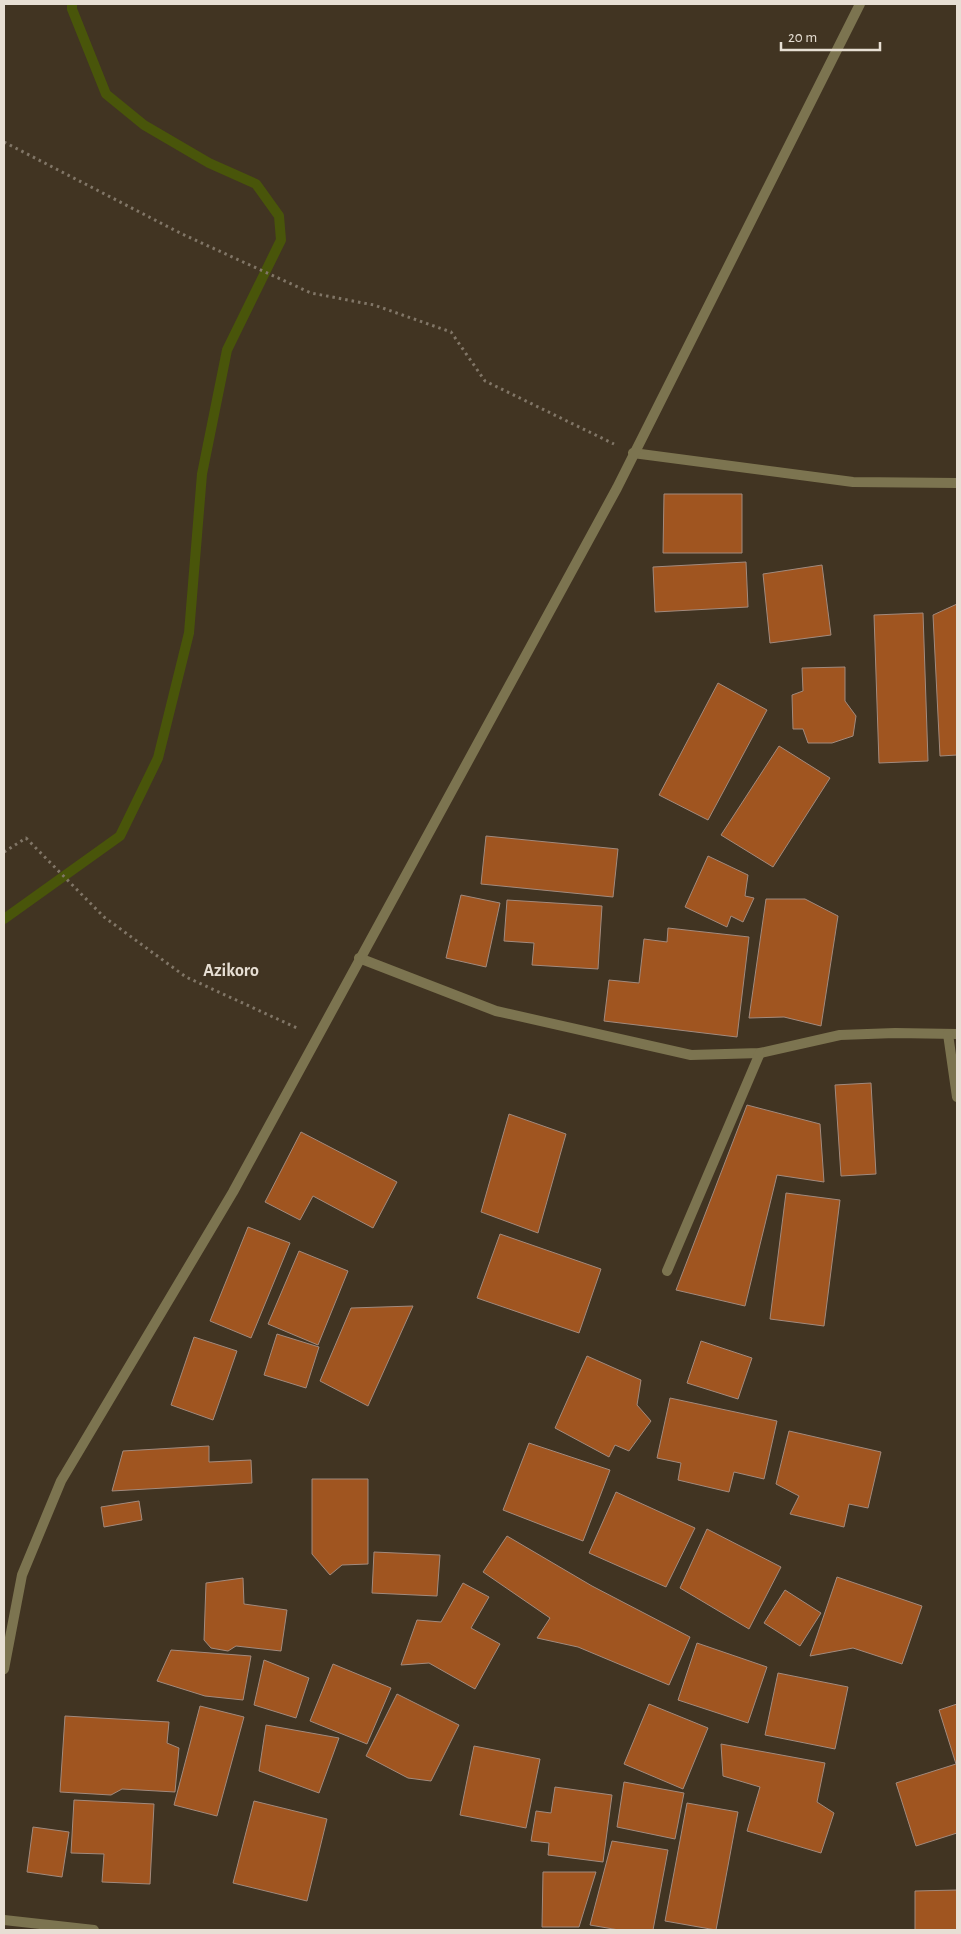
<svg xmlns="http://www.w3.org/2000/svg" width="961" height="1934" font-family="'Alegreya Sans',sans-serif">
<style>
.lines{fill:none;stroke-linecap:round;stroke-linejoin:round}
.stream{stroke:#49550a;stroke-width:10}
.building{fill:#a05520;stroke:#a28a7d}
.path{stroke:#817667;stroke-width:3;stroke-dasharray:2.5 4;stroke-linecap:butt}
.street{stroke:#7c7450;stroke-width:10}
.labels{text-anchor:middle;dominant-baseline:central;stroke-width:4;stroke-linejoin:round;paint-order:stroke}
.quarter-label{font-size:18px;font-weight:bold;fill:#e7dfd4;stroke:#413422}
</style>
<rect width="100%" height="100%" fill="#413422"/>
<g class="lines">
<path class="stream" d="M4 919 120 836 158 758 189 633 202 474 227 350 281 240 279 216 256 184 209 163 144 125 106 94 72 9V4"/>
</g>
<g class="building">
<path d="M664 494H742V553H663Z"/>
<path d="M746 562 748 607 655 612 653 567Z"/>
<path d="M822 565 831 635 770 643 763 574Z"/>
<path d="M957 604V755L940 756 933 615Z"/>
<path d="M923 613 928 761 879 763 874 615Z"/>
<path d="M845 667V701L856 716 853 736 832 743H808L803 729H793L792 695 803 691 802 668Z"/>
<path d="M718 683 767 710 708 820 659 795Z"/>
<path d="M779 746 830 778 773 867 721 835Z"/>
<path d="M486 836 618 849 613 897 481 884Z"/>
<path d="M708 856 748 875 745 896 754 898 743 922 731 916 727 927 685 907Z"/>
<path d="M461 895 500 903 486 967 446 958Z"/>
<path d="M766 899H805L838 916 821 1026 784 1017 749 1018Z"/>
<path d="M507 900 602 906 598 969 532 965 534 943 504 941Z"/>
<path d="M668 928 749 937 737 1037 604 1021 609 980 639 983 644 939 667 942Z"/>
<path d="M871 1083 876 1174 841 1176 835 1085Z"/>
<path d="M747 1105 820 1124 824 1182 777 1175 745 1306 676 1290Z"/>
<path d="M509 1114 566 1134 538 1233 481 1212Z"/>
<path d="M301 1132 397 1182 373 1228 313 1196 300 1220 265 1202Z"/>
<path d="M786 1193 840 1200 824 1326 770 1319Z"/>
<path d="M248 1227 290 1243 251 1338 210 1321Z"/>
<path d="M500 1234 601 1269 579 1333 477 1298Z"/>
<path d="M299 1251 348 1271 318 1345 268 1324Z"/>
<path d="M413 1306 368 1406 320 1381 351 1308Z"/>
<path d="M277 1334 319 1347 306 1388 264 1375Z"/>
<path d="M194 1337 237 1351 213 1420 171 1405Z"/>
<path d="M701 1341 752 1358 738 1399 687 1383Z"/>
<path d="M587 1356 641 1380 637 1405 651 1421 629 1451 615 1445 609 1457 555 1428Z"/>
<path d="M670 1398 777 1421 764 1479 734 1472 729 1492 678 1480 681 1463 657 1458Z"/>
<path d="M789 1431 881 1452 868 1508 849 1504 844 1527 790 1514 799 1496 776 1484Z"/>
<path d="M529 1443 610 1470 583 1541 503 1510Z"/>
<path d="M209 1446V1462L251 1460 252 1483 112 1491 123 1451Z"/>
<path d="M312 1479H368V1564L342 1565 330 1575 312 1554Z"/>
<path d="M616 1492 695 1528 666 1587 589 1553Z"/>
<path d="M139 1501 142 1520 104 1527 101 1507Z"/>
<path d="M707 1529 781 1567 749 1629 680 1588Z"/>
<path d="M507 1536 592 1586 690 1637 669 1685 578 1647 537 1638 550 1618 483 1572Z"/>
<path d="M374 1552 440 1555 437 1596 372 1593Z"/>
<path d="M837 1577 922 1606 902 1664 853 1648 810 1656Z"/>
<path d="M243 1578 244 1604 287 1610 281 1651 236 1646 228 1651 211 1648 204 1640 206 1583Z"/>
<path d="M463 1583 489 1597 471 1628 500 1644 475 1689 429 1663 401 1665 417 1620 441 1622Z"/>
<path d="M785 1590 821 1613 800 1646 764 1623Z"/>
<path d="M697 1643 767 1667 748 1723 678 1700Z"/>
<path d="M171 1650 251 1656 243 1700 205 1696 157 1681Z"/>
<path d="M264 1660 309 1678 296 1718 254 1705Z"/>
<path d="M333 1664 391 1688 367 1744 310 1721Z"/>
<path d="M778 1673 848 1687 835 1749 765 1735Z"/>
<path d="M397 1694 459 1725 431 1781 408 1778 366 1756Z"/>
<path d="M649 1704 708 1728 683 1789 624 1764Z"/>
<path d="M957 1704V1833L916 1846 896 1783 956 1764 939 1710Z"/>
<path d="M200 1706 244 1717 217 1816 174 1805Z"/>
<path d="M65 1716 169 1722 167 1743 179 1748 175 1792 122 1789 111 1795 60 1792Z"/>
<path d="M266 1725 339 1738 319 1793 259 1771Z"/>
<path d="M721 1744 825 1763 817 1802 834 1813 821 1853 747 1831 760 1787 723 1776Z"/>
<path d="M474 1746 540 1759 526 1828 460 1815Z"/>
<path d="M624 1782 684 1793 675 1839 617 1827Z"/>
<path d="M555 1787 612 1795 603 1862 548 1855 549 1843 531 1841 536 1811 551 1813Z"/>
<path d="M74 1800 154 1804 150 1884 102 1882 104 1854 71 1853Z"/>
<path d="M254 1801 327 1819 307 1901 233 1883Z"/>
<path d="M687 1803 738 1812 716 1930 665 1921Z"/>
<path d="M33 1827 69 1832 62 1877 27 1872Z"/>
<path d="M612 1841 668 1850 653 1930H619L590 1925Z"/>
<path d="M543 1872H596L579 1927H542Z"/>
<path d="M957 1890V1930H915V1891Z"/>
</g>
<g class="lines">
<g class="path">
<path d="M4 142 182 234 311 293 374 305 451 332 485 381 614 444"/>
<path d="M4 852 26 838 104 917 186 977 297 1028"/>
</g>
<g class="street">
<path d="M633 453 853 482 957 483"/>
<path d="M359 958 496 1011 691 1055 760 1053 840 1035 895 1033 957 1034"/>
<path d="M948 1034 957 1097"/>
<path d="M667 1271 760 1053"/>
<path d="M4 1669 22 1575 61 1481 233 1192 617 488 860 4"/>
<path d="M4 1920 94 1930"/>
</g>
</g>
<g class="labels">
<g class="quarter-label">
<text x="231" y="971">Azikoro</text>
</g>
</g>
<rect width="961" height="1934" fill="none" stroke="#e7dfd4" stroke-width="10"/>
<path d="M781 42v8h99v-8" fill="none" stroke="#e7dfd4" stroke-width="2.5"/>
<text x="788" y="42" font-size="15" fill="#e7dfd4" stroke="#413422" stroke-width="4" paint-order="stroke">20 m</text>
</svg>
